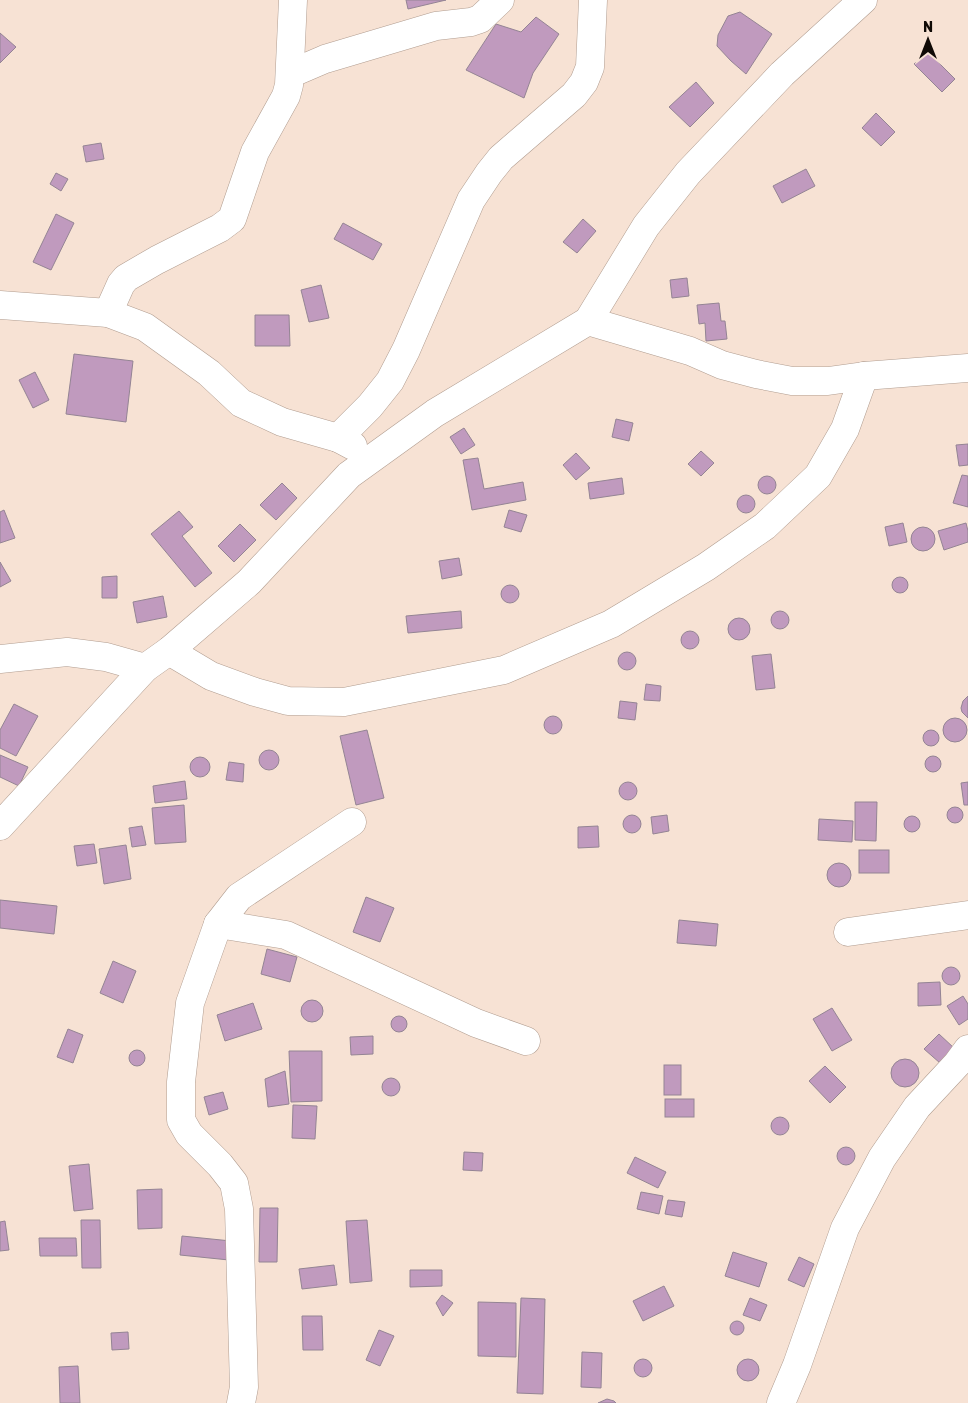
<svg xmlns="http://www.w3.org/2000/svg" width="968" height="1403" font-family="Rubik,sans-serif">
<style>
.building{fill:#c09abe;stroke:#948494}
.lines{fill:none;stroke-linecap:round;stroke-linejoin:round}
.minor-casing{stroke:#b19d90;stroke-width:29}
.minor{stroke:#fff;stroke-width:28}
</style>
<rect width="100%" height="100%" fill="#f7e2d4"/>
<g class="building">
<path d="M406 0H446L408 9Z"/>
<path d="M740 12 772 34 746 74 731 61 717 46 718 35 728 16Z"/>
<path d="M536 17 559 34 533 73 524 98 466 70 496 24 521 32Z"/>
<path d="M0 33 16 47 0 63Z"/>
<path d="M927 51 955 79 942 92 914 64Z"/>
<path d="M696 82 714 103 690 127 669 107Z"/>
<path d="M876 113 895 132 881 146 862 128Z"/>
<path d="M101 143 104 159 86 162 83 146Z"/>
<path d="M806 169 815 186 782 203 773 186Z"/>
<path d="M56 173 68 179 61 191 50 184Z"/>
<path d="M56 214 74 223 51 270 33 262Z"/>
<path d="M583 219 596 231 577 253 563 242Z"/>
<path d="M343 223 382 244 373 260 334 239Z"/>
<path d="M687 278 689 296 672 298 670 280Z"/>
<path d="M321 285 329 318 309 322 301 290Z"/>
<path d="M719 303 721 321H725L727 339 706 341 705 323 699 324 697 305Z"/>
<path d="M255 315H289L290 346H255Z"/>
<path d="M74 354 133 361 126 422 66 414Z"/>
<path d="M35 372 49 400 33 408 19 380Z"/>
<path d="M616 419 633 423 629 441 612 437Z"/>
<path d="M464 428 475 445 461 454 450 437Z"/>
<path d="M968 444V465L959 466 956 445Z"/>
<path d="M701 451 714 463 701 476 688 464Z"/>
<path d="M576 453 590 468 576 480 563 465Z"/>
<path d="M478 458 484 489 523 482 526 500 472 510 463 460Z"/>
<path d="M962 475 968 476V507L953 503Z"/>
<circle cx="767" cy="485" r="9"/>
<path d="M622 478 624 494 590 499 588 483Z"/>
<path d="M282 483 297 498 276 520 260 505Z"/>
<circle cx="746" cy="504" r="9"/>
<path d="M4 510 15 538 0 543V512Z"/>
<path d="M509 510 527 515 521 532 504 527Z"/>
<path d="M179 511 193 527 182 536 212 573 195 587 151 534Z"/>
<path d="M903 523 907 542 889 546 885 527Z"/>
<path d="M966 523 968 531V542L944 550 938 531Z"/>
<path d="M240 524 256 540 234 562 218 546Z"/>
<circle cx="923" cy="539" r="12"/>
<path d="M459 558 462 575 442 579 439 561Z"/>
<path d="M0 562 11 581 0 587Z"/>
<path d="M117 576V598H102V577Z"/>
<circle cx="900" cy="585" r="8"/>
<circle cx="510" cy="594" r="9"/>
<path d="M163 596 167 617 137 623 133 602Z"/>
<circle cx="780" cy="620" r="9"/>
<path d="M461 611 462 628 408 633 406 616Z"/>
<circle cx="739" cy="629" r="11"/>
<circle cx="690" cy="640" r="9"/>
<circle cx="627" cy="661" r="9"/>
<path d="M771 654 775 688 756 690 752 656Z"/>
<path d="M646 684 661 686 660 701 644 700Z"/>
<path d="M968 696V718L962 712 961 708 963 701Z"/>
<path d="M620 701 637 703 635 720 618 718Z"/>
<path d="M14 704 38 716 16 756 0 748V730Z"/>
<circle cx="553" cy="725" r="9"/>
<circle cx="955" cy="730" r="12"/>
<path d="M367 730 384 798 356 805 340 736Z"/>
<circle cx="931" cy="738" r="8"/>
<circle cx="269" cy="760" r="10"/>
<path d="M0 755 28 767 19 786 0 777Z"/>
<circle cx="933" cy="764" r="8"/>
<circle cx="200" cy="767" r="10"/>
<path d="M229 762 244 764 243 782 226 780Z"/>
<path d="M185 781 187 799 155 803 153 786Z"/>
<circle cx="628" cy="791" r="9"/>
<path d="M968 782V805H964L961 783Z"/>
<path d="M855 802H877L876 841 855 840Z"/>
<path d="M184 805 186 842 155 844 152 808Z"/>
<circle cx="955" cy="815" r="8"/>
<path d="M667 815 669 831 653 834 651 817Z"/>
<circle cx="632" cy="824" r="9"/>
<circle cx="912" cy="824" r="8"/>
<path d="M819 819 853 821 852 842 818 840Z"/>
<path d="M142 826 146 845 132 847 129 828Z"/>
<path d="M598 826 599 847 578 848V827Z"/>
<path d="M94 844 97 863 77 866 74 846Z"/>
<path d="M126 845 131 879 104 884 99 849Z"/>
<rect x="859" y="850" width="30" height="23"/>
<circle cx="839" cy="875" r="12"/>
<path d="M366 897 394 908 380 942 353 932Z"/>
<path d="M0 900 57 906 54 934 0 928Z"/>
<path d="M679 920 718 924 716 946 677 943Z"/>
<path d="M267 949 297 957 290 982 261 974Z"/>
<path d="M113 961 136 971 123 1003 100 993Z"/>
<circle cx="951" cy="976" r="9"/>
<path d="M940 982 941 1005 918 1006V983Z"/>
<path d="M963 996 968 1004V1019L959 1025 947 1006Z"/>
<circle cx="312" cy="1011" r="11"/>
<path d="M253 1003 262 1029 225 1041 217 1015Z"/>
<path d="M832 1008 852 1040 832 1051 813 1019Z"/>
<circle cx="399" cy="1024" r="8"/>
<path d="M68 1029 83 1035 73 1063 57 1057Z"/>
<path d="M939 1034 954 1048 940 1063 924 1049Z"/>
<path d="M373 1036V1054L351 1055 350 1037Z"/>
<circle cx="137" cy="1058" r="8"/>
<path d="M289 1051H322V1101L291 1102Z"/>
<circle cx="905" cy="1073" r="14"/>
<rect x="664" y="1065" width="17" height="30"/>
<path d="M825 1066 846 1087 830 1103 809 1081Z"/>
<path d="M285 1071 289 1104 268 1107 265 1079Z"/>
<circle cx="391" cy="1087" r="9"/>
<path d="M223 1092 228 1109 209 1115 204 1097Z"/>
<rect x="665" y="1099" width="29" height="18"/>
<path d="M293 1105 317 1106 315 1139 292 1138Z"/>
<circle cx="780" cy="1126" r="9"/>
<circle cx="846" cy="1156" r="9"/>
<path d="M464 1152 483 1153 482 1171 463 1170Z"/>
<path d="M635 1157 666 1172 658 1188 627 1173Z"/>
<path d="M89 1164 93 1209 74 1211 69 1166Z"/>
<path d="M162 1189V1228L138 1229 137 1190Z"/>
<path d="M641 1192 663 1196 659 1214 637 1209Z"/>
<path d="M668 1200 685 1202 682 1217 665 1214Z"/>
<path d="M260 1208H278L277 1262H259Z"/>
<path d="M81 1220H100L101 1268H82Z"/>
<path d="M367 1220 372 1281 350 1283 346 1221Z"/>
<path d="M5 1221 9 1250 0 1251V1222Z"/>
<path d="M182 1236 231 1241 229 1260 180 1255Z"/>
<path d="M39 1238H76L77 1256H40Z"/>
<path d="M733 1252 767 1263 759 1287 725 1276Z"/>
<path d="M799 1257 814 1264 804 1287 788 1280Z"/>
<path d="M334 1265 337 1285 302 1289 299 1269Z"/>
<path d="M410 1270H442V1286L410 1287Z"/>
<path d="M664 1286 674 1306 643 1321 633 1301Z"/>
<path d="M442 1295 453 1303 443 1316 436 1303Z"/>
<path d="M521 1298 545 1299 543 1394 517 1393Z"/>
<path d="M750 1298 767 1305 760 1321 743 1315Z"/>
<path d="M478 1302 516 1303V1357L478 1356Z"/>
<path d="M302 1316H322L323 1350H303Z"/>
<circle cx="737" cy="1328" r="7"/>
<path d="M379 1330 394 1336 380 1366 366 1360Z"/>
<path d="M128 1332 129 1349 112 1350 111 1333Z"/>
<path d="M582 1352 602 1353 601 1388 581 1387Z"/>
<circle cx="748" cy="1370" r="11"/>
<circle cx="643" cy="1368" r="9"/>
<path d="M78 1366 80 1403H60L59 1367Z"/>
<path d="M607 1399 614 1401 616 1403H598Z"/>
</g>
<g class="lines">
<defs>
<g id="minor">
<path d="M290 74 325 59 436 26 471 22 480 19 500 0"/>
<path d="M0 305 108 313 145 327 209 373 241 403 282 422 338 438 353 446"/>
<path d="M108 313 121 284 126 278 157 260 220 228 232 219 255 152 286 96 289 85 293 0"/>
<path d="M588 321 690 351 722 365 756 374 792 381H828L864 376 968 368"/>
<path d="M338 438 370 406 390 381 406 350 471 200 489 173 501 158 574 95 584 82 590 67 593 0"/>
<path d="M169 651 211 676 255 692 288 701 344 702 504 670 611 624 706 567 765 526 818 476 845 429 864 376"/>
<path d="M0 659 67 652 106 657 145 668"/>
<path d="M0 826 145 668 169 651 249 582 349 475 435 413 588 321 646 226 688 173 782 74 863 0"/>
<path d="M218 924 286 935 476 1023 526 1041"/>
<path d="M848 932 968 915"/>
<path d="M241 1403 244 1387 239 1209 234 1183 220 1165 189 1134 181 1120V1082L190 1003 218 924 239 897 352 822"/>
<path d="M781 1403 797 1365 845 1228 882 1158 917 1107 957 1064 968 1049"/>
</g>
</defs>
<use href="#minor" class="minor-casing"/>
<use href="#minor" class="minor"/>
</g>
<g transform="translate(928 40)" stroke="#f7e2d4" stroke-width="4" paint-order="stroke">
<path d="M0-4L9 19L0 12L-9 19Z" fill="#100a06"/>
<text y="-8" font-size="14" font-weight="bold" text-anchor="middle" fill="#100a06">N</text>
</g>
</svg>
